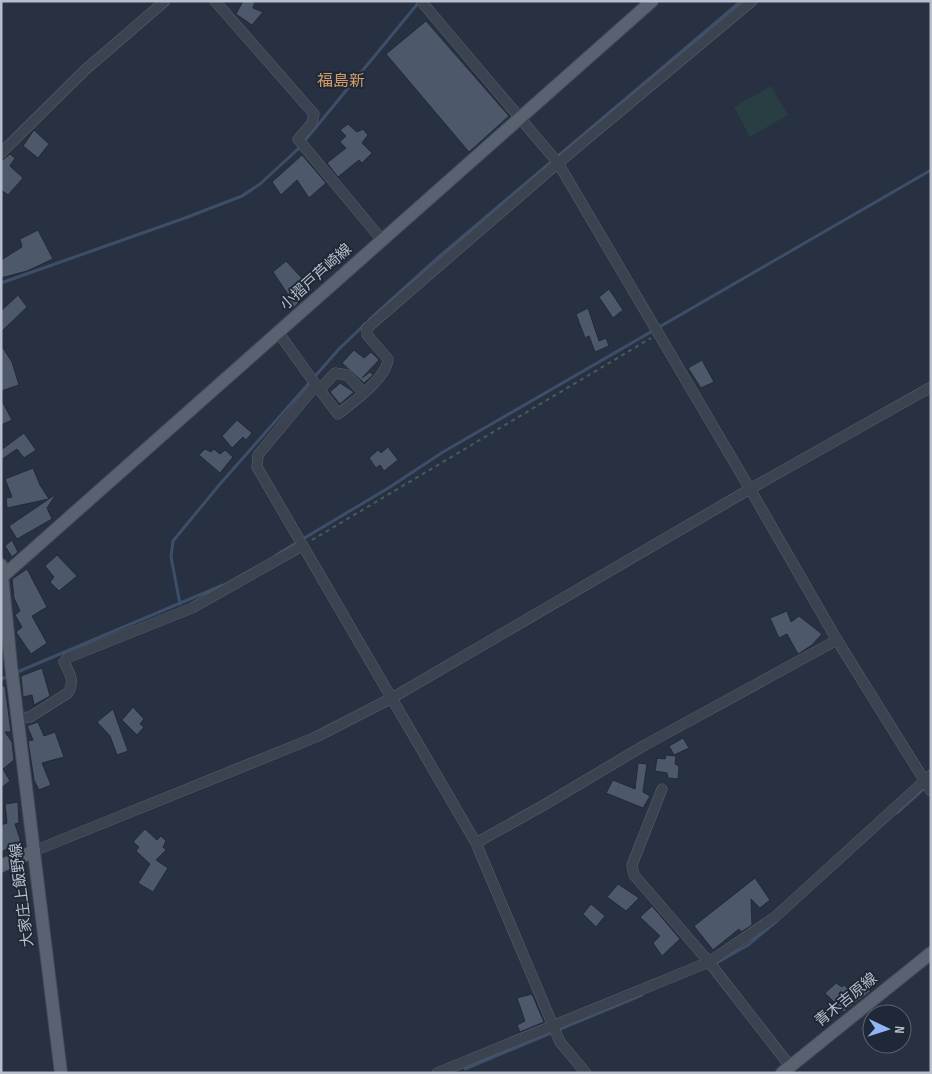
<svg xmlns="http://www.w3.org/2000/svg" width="932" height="1074" font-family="'Sofia Sans Condensed','Noto Sans JP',sans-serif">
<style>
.green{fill:#293e42}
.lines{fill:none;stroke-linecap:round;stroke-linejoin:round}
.stream{stroke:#3d4e69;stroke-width:3}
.building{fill:#4d586a;stroke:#222a38}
.minor-casing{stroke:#59616e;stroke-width:11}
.major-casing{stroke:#454c5a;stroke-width:14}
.path{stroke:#475b5f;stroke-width:2;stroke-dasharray:4 4;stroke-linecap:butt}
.minor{stroke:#3b4351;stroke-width:10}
.major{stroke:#596271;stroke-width:12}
.labels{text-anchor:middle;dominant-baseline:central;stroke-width:4;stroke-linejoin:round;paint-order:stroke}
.street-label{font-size:15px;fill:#b8becb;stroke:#1f2836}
.neighbourhood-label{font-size:16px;fill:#d49c6a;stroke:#1f2836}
</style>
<rect width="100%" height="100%" fill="#273141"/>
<path class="green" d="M771 86 788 115 750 137 734 107Z"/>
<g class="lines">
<g class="stream">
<path d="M1 283 185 218 242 196 260 184 298 149 419 2"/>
<path d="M370 319 435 260 741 1"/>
<path d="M276 555 390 487 443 452 931 170"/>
<path d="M180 604 171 557 173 541 220 484 339 349 365 324"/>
<path d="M15 673 223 585"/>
<path d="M1 679 9 676"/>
<path d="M897 813 926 787"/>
<path d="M715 964 748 945 777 921"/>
<path d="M465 1069 642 995"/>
</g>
</g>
<g class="building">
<path d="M243 1H255L253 8 263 12 252 25 236 14Z"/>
<path d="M426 21 509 116 469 152 386 54Z"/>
<path d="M348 124 357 132 363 129 368 135 362 143 372 153 362 163 359 160 338 177 327 163 346 148 340 142 346 136 340 130Z"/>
<path d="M34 130 49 144 38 158 23 146Z"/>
<path d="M10 154 15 158 10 166 23 178 8 195 1 190V161Z"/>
<path d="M302 155 326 183 309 198 297 180 281 195 272 182Z"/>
<path d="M38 230 53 259 27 271 1 278V260L22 247 20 239Z"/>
<path d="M286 261 313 290 294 307 286 299 289 296 273 272Z"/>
<path d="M609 289 623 310 613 318 599 297Z"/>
<path d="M18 295 27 307 1 332V311Z"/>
<path d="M588 308 599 341 606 338 609 346 595 352 589 336 585 338 576 314Z"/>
<path d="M1 345 12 362 19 385 1 391Z"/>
<path d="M354 350 364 358 371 352 379 360 362 378 370 372 373 375 364 383 342 363Z"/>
<path d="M702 360 714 382 701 388 688 368Z"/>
<path d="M340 383 354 392 340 404 330 392Z"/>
<path d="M1 399 12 420 1 425Z"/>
<path d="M237 420 252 433 246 440 243 437 232 448 222 436Z"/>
<path d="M24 433 36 450 24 458 17 449 1 460V450Z"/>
<path d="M388 447 398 460 384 471 380 465 376 468 369 458 378 450 381 453Z"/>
<path d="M205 449 211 452 214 449 220 454 225 450 233 457 220 473 199 455Z"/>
<path d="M33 468 40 485 49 499 7 508 6 498 12 497 5 479Z"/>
<path d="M56 494 47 508 52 519 17 539 9 526Z"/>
<path d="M12 540 18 552 12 557 5 546Z"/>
<path d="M57 555 77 576 59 591 50 582 54 577 45 566Z"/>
<path d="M27 569 47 607 32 616 47 643 31 654 16 632 22 627 15 615 20 611 14 598 12 579Z"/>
<path d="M787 611 791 622 799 616 822 634 812 645 798 654 787 634 779 638 770 618Z"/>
<path d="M42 668 50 696 34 705 32 695 23 697 21 676Z"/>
<path d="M1 686H5L11 732H5L12 742 14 760 3 769 10 781 1 788Z"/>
<path d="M133 707 144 719 140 724 144 727 137 735 122 720Z"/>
<path d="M113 709 128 751 117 755 110 736 97 722Z"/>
<path d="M38 722 44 736 55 732 64 757 42 763 51 785 39 790 34 780 28 741 33 740 27 726Z"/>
<path d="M683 738 689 748 674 755 669 746Z"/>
<path d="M666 755 676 756 675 764 679 766 678 779 668 778 667 773 655 771 657 758 665 759Z"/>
<path d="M638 763 647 764 643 792 650 796 643 808 606 793 613 780 635 789Z"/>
<path d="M18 802 19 823 15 824 21 842 1 852V825L7 823 5 804Z"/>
<path d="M145 829 157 840 161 836 166 841 163 847 166 850 156 860 168 868 153 892 138 883 150 864 136 851 139 847 133 842Z"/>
<path d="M755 878 770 900 760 908 751 899 752 925 741 932 739 929 713 950 694 926Z"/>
<path d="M618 884 639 898 626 911 607 897Z"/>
<path d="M591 904 605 916 596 927 583 914Z"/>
<path d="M652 906 680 939 662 956 653 943 660 936 640 917Z"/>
<path d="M860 982 871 991 844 1012 825 993 836 983 842 987 844 985 851 992Z"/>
<path d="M532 994 544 1022 520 1032 517 1025 525 1021 517 998Z"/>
</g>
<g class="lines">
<defs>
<g id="minor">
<path d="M215 1 314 114 312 123 298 139 382 240"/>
<path d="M421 1 558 163 750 489 837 640 931 791"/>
<path d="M1 153 85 70 165 1"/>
<path d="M278 332 316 385 258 455 257 467 476 843 560 1042 586 1073"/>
<path d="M316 385 338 414C352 403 387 378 388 359L367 335V328L558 163 752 1"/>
<path d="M319 390 335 373 347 375 364 393"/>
<path d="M17 718 30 717 68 693C75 681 70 674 64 662L67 658 192 608 302 546"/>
<path d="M662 789 632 865 634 875 709 962 790 1066"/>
<path d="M476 843 544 805 645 745 837 640"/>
<path d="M34 851 316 737 392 698 750 489 931 387"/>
<path d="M437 1073 709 962 775 917 931 775"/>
</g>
<g id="major">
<path d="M1 565 11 665 61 1073"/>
<path d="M2 577 652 1"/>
<path d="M1 866 34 851"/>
<path d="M782 1073 931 953"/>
</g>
</defs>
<use href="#minor" class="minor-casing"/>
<use href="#major" class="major-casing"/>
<path class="path" d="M312 540 651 338"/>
<use href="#minor" class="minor"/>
<use href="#major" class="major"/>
</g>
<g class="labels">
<g class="street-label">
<text transform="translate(316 277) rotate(-42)">小摺戸芦崎線</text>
<text transform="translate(22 895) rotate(-97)">大家庄上飯野線</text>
<text transform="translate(846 1000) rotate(-39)">青木吉原線</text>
</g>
<g class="neighbourhood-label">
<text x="341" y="81">福島新</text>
</g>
</g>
<rect width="932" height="1074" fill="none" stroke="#b8becb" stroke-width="5"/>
<g transform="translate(887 1029) rotate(94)"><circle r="24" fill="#1f2836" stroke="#5c6472"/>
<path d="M0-4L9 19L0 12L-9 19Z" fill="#91b5f6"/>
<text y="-8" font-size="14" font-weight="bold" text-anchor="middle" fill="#b8becb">N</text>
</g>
</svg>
